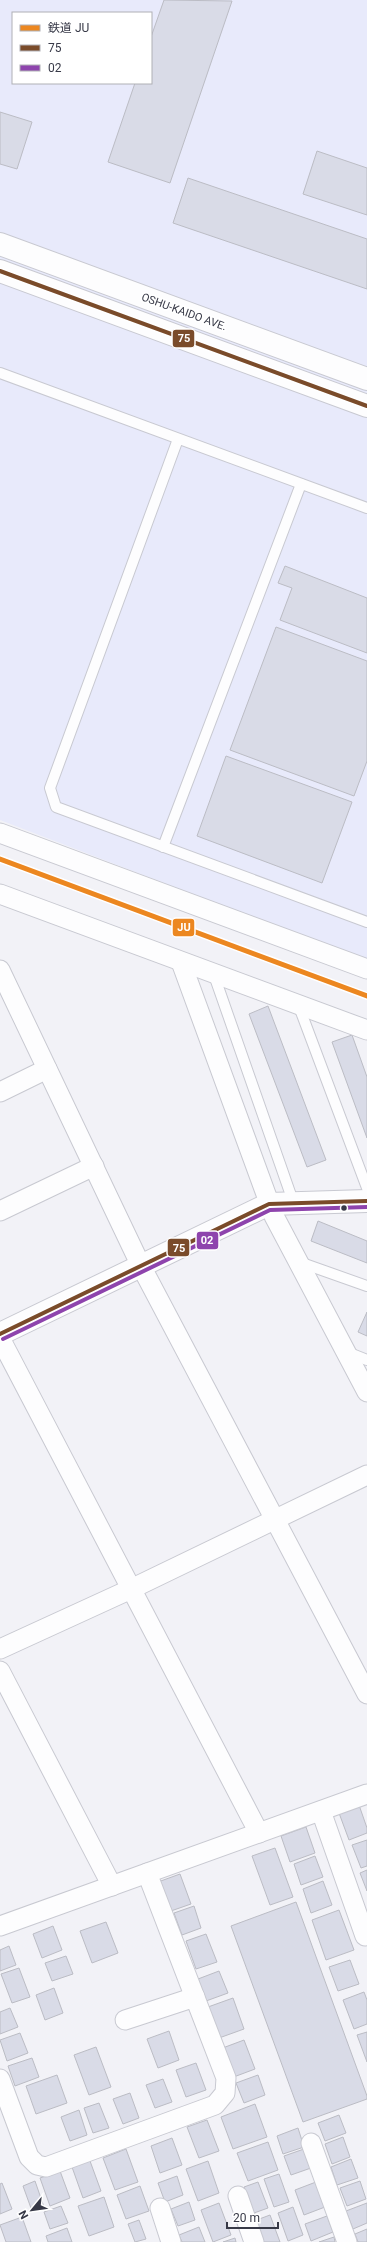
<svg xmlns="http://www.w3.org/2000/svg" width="367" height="2242" font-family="Roboto,'Noto Sans JP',sans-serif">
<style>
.built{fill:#e8eafb;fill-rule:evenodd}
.building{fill:#d9dbe7;stroke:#bbbcc4}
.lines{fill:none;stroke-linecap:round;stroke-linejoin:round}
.lane-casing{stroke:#c8c9d1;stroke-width:12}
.street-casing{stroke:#c8c9d1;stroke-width:21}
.secondary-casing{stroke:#c8c9d1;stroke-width:24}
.highway-casing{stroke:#c8c9d1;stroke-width:24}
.lane{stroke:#fdfdfe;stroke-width:10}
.street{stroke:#fdfdfe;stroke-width:19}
.secondary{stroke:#fdfdfe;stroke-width:22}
.highway{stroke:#fdfdfe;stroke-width:22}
.bus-1-casing{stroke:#fff;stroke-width:7}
.bus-2-casing{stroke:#fff;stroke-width:7}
.bus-1{stroke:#7a4b2a;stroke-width:4}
.bus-2{stroke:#8e44ad;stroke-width:4}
.rail-1-casing{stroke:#fff;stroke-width:8}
.rail-1{stroke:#ec8720;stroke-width:5}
.bus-dot{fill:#373947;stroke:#fff;stroke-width:1.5}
.labels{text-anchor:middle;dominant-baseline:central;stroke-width:3.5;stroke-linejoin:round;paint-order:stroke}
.street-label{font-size:11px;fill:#373947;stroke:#fff}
.line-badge{stroke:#fff;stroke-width:1.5}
.badge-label{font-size:11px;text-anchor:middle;font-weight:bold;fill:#fff}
</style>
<rect width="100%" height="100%" fill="#f2f2f7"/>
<path class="built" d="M0 0H367V961L0 820ZM13 13H151V83H13Z"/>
<g class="building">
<path d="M164 0 232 1 170 183 108 162 135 83H151V37Z"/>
<path d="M0 112 32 122 17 169 0 164Z"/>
<path d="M317 151 367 168V215L303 194Z"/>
<path d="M188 178 367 239V289L173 223Z"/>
<path d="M285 566 367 598V653L280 620 292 588 278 583Z"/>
<path d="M276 627 367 661V761L354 796 230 750Z"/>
<path d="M226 756 352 802 322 883 197 836Z"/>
<path d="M268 1006 326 1160 307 1167 249 1014Z"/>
<path d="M352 1035 367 1077V1138L332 1042Z"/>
<path d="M318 1221 367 1241V1263L311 1241Z"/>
<path d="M367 1312V1336L358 1332Z"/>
<path d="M359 1805 367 1828V1833L349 1840 339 1813Z"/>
<path d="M306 1827 315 1853 290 1862 281 1836Z"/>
<path d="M367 1840V1866L361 1868 352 1845Z"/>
<path d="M275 1848 293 1897 270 1905 252 1856Z"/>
<path d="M315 1856 323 1877 301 1885 294 1864Z"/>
<path d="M367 1870V1891L360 1873Z"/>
<path d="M180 1874 191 1904 168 1912 158 1882Z"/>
<path d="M323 1881 332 1905 311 1913 303 1889Z"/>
<path d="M296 1902 367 2096V2099L303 2122 231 1926Z"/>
<path d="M194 1906 201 1928 182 1935 174 1913Z"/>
<path d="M339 1910 354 1950 326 1960 312 1920Z"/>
<path d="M106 1922 118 1953 92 1963 80 1931Z"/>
<path d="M53 1926 62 1950 42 1958 33 1934Z"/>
<path d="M206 1934 217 1962 196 1969 186 1941Z"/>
<path d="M9 1946 16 1965 0 1971V1950Z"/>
<path d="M66 1956 73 1974 52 1981 45 1963Z"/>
<path d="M350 1960 359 1984 338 1991 329 1967Z"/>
<path d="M19 1968 30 1997 12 2003 1 1974Z"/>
<path d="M219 1971 228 1993 206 2001 198 1979Z"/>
<path d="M54 1988 63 2013 45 2020 36 1995Z"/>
<path d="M364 1992 367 2000V2024L354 2029 343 2000Z"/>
<path d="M233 1998 244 2029 219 2038 208 2007Z"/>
<path d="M10 2008 18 2027 0 2034V2012Z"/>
<path d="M169 2031 179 2060 158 2068 147 2039Z"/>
<path d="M367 2032V2062L357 2035Z"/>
<path d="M20 2033 28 2053 7 2061 0 2040Z"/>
<path d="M244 2040 255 2069 231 2078 220 2049Z"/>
<path d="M96 2047 111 2087 89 2095 74 2055Z"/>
<path d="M32 2058 39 2077 15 2086 8 2066Z"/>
<path d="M196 2063 206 2090 186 2097 176 2070Z"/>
<path d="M57 2075 67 2103 36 2114 26 2086Z"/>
<path d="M258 2075 265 2095 244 2103 236 2083Z"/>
<path d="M163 2079 172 2102 155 2108 146 2085Z"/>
<path d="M130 2093 139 2118 123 2124 113 2099Z"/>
<path d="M99 2103 109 2128 93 2133 84 2108Z"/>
<path d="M255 2104 267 2137 233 2149 221 2117Z"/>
<path d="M79 2110 87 2135 70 2141 61 2117Z"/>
<path d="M339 2115 346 2133 325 2141 318 2123Z"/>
<path d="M207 2120 219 2151 199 2158 187 2127Z"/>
<path d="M298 2128 304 2147 283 2154 277 2136Z"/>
<path d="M343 2137 350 2157 332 2164 325 2144Z"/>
<path d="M172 2138 182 2165 160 2173 151 2146Z"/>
<path d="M268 2142 278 2170 248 2181 237 2153Z"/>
<path d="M126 2149 138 2182 115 2190 103 2158Z"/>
<path d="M304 2149 311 2168 291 2175 284 2156Z"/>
<path d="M351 2159 358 2178 337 2185 331 2167Z"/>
<path d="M90 2161 101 2191 83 2198 72 2167Z"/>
<path d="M208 2161 219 2193 198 2201 186 2169Z"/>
<path d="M60 2171 70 2198 50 2206 40 2178Z"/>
<path d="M279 2174 289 2202 274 2207 264 2179Z"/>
<path d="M177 2176 183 2195 165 2202 158 2183Z"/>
<path d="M35 2181 44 2207 32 2211 23 2186Z"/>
<path d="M360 2181 366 2199 347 2206 340 2188Z"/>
<path d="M258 2182 268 2208 254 2213 244 2187Z"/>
<path d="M316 2182 325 2207 304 2215 295 2190Z"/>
<path d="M2 2183 12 2209 0 2214V2184Z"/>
<path d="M140 2186 149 2211 126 2219 117 2195Z"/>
<path d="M104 2197 114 2227 89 2236 78 2206Z"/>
<path d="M189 2202 195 2220 178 2226 171 2209Z"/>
<path d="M219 2203 231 2235 213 2242 201 2210Z"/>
<path d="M367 2203V2223L353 2229 346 2211Z"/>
<path d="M61 2206 68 2223 50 2229 44 2212Z"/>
<path d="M293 2207 303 2235 288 2241 278 2213Z"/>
<path d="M270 2215 280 2242H262L254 2221Z"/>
<path d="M327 2216 333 2232 311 2241 305 2224Z"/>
<path d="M22 2217 31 2242H6L0 2225Z"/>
<path d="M139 2220 146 2239 135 2242 128 2224Z"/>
<path d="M199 2227 205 2242H182L179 2235Z"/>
<path d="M67 2228 72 2242H48L46 2236Z"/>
<path d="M367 2229V2242H358L355 2234Z"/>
<path d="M334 2237 335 2242H319Z"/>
<path d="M235 2238 236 2242H223Z"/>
</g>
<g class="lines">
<defs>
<g id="lane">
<path d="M0 373 367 508"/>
<path d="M178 439 50 788 56 807 367 922"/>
<path d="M163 847 301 484"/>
<path d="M214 975 294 1204"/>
<path d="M298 1004 367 1188"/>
<path d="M299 1262 367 1286"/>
<path d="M347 1352 367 1360"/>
</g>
<g id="street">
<path d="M0 833 367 969"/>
<path d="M0 894 367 1030"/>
<path d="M181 962 274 1216 367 1392"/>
<path d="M0 970 141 1266 367 1694"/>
<path d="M0 1092 47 1069"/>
<path d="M0 1211 94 1166"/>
<path d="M0 1338 259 1833"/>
<path d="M0 1649 131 1589 367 1475"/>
<path d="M0 1671 112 1886"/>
<path d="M321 1811 365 1936"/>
<path d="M0 1926 367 1794"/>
<path d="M125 2020 195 1997"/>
<path d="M0 2079 29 2157 37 2165 46 2167 215 2105 225 2093 226 2078 147 1873"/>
<path d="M311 2143 347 2242"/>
<path d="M238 2196 254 2242"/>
<path d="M160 2208 171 2242"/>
</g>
<path id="secondary" d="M0 1334 269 1204 367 1201"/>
<g id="highway">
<path d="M0 244 367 379"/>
<path d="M0 271 367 406"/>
</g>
</defs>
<use href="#lane" class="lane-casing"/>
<use href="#street" class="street-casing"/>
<use href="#secondary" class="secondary-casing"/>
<use href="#highway" class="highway-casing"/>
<use href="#lane" class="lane"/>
<use href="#street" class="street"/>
<use href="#secondary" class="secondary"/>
<use href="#highway" class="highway"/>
<defs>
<g id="bus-1">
<path d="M0 271 367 406"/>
<path d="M0 1334 269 1204 367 1201"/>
</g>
<path id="bus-2" d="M3 1339 270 1210 367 1207"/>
</defs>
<use href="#bus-1" class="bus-1-casing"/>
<use href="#bus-2" class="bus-2-casing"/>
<use href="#bus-1" class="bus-1"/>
<use href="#bus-2" class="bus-2"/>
<defs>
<path id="rail-1" d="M0 859 367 996"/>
</defs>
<use href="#rail-1" class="rail-1-casing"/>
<use href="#rail-1" class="rail-1"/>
</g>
<circle class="bus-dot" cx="344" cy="1208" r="3.5"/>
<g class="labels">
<g class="street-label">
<text transform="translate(184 312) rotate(20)">OSHU-KAIDO AVE.</text>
</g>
</g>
<g class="line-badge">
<rect x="172" y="329" width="23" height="19" rx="4" fill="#7a4b2a"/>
<rect x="172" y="918" width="23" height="19" rx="4" fill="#ec8720"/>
<rect x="196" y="1231" width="23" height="19" rx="4" fill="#8e44ad"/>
<rect x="167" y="1238" width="23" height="19" rx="4" fill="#7a4b2a"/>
</g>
<g class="badge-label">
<text x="184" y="342">75</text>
<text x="184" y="931">JU</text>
<text x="207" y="1244">02</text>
<text x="179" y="1252">75</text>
</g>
<rect x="12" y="12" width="140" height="72" fill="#ffffff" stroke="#afb0b5"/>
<rect x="20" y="25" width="20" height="6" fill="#ec8720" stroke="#afb0b5"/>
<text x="48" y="32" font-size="12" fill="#373947">鉄道 JU</text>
<rect x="20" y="45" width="20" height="6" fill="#7a4b2a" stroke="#afb0b5"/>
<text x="48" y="52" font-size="12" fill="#373947">75</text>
<rect x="20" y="65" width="20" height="6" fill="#8e44ad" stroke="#afb0b5"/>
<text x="48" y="72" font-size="12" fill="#373947">02</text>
<g transform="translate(32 2210) rotate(241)" stroke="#ffffff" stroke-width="3" paint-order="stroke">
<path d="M0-3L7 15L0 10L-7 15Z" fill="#373947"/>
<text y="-6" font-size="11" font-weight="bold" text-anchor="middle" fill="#373947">N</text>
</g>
<path d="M227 2222v6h51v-6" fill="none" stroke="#373947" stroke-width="2"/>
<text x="233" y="2222" font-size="12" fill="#373947" stroke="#ffffff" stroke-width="3" paint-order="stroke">20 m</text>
</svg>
